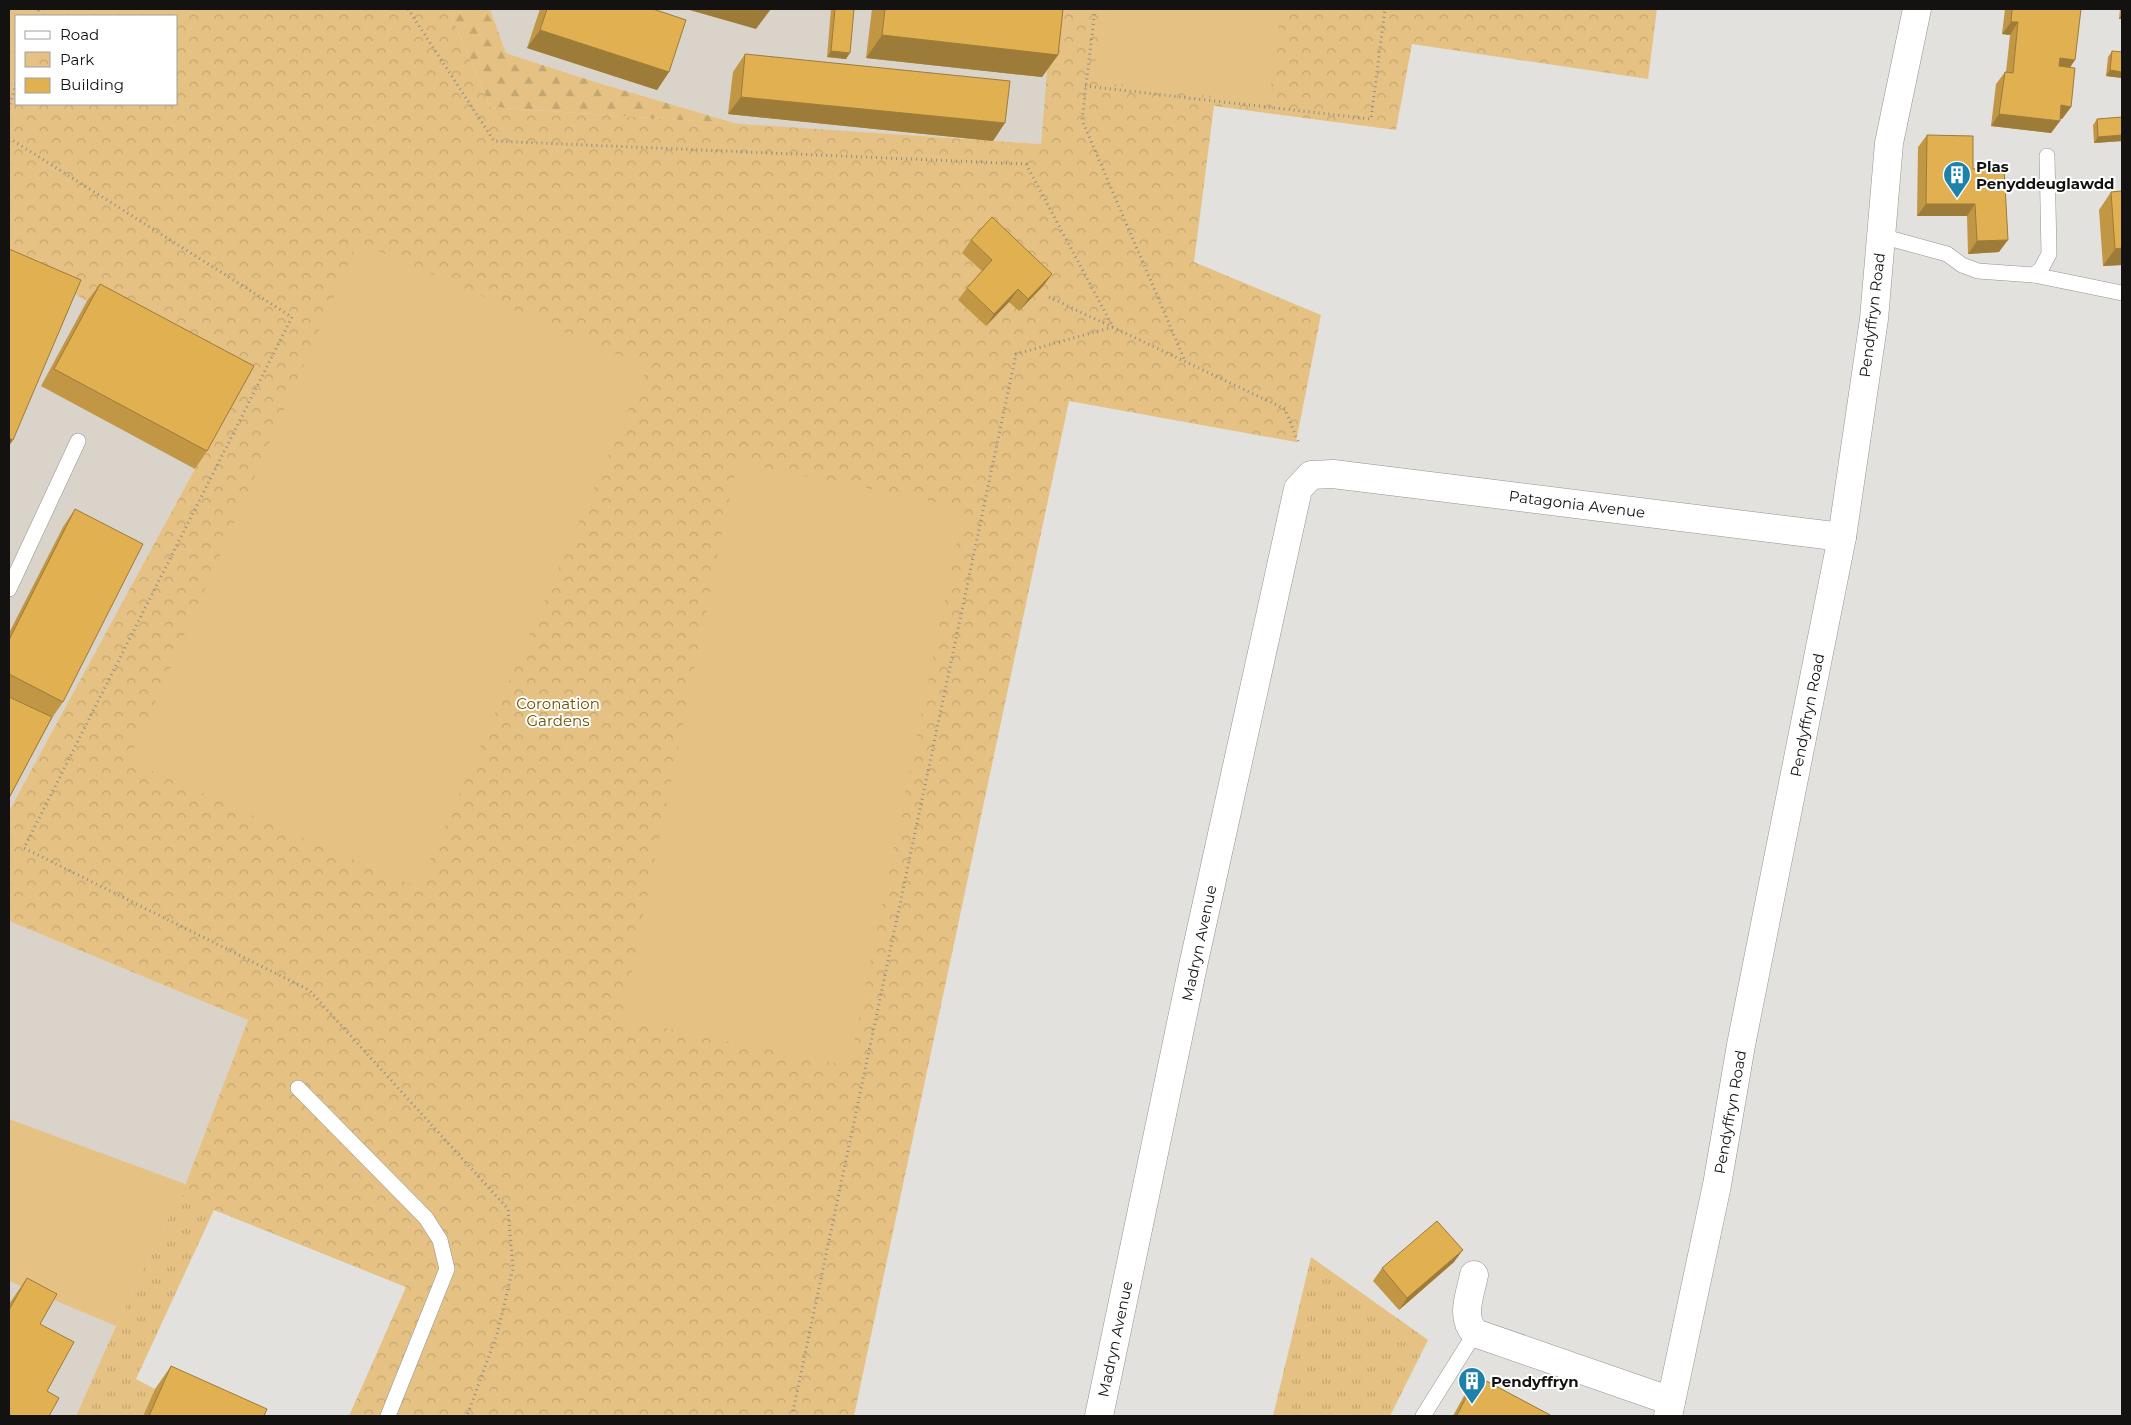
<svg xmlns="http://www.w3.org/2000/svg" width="2131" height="1425" font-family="Montserrat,sans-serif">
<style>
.built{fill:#d9d3c9}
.grass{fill:url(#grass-tufts)}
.forest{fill:url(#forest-firs)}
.park{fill:url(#park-crowns);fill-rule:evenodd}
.garden{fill:#e5c283}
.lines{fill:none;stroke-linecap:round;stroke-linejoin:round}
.lane-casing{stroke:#959390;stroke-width:16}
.street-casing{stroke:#959390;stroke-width:29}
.secondary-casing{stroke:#959390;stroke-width:29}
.path{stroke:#8e8d8a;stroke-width:3;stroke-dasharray:1 4;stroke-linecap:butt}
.lane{stroke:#fff;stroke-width:15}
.street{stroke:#fff;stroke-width:28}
.secondary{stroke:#fff;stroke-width:28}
.wall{fill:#c19746}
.shaded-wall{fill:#9d7b39}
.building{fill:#e0b051;stroke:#9d7b39}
.labels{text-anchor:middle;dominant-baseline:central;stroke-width:4;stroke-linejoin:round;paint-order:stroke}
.poi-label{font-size:15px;font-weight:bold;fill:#131211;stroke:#fff;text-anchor:start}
.street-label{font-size:15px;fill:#131211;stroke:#fff}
.park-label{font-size:15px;fill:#6f4f00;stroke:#fff}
</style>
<defs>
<pattern id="grass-tufts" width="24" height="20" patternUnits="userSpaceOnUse" patternTransform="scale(1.25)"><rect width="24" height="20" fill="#e5c283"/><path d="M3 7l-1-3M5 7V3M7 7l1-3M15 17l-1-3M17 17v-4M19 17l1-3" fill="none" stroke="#c4a670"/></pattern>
<pattern id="forest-firs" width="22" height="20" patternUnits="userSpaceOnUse" patternTransform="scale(1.25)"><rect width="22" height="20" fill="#e5c283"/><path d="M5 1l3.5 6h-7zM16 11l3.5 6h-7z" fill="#c4a670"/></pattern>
<pattern id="park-crowns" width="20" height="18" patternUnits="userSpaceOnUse" patternTransform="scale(1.25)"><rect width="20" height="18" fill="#e5c283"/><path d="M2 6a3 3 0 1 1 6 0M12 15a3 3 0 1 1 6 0" fill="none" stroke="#c4a670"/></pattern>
</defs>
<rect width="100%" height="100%" fill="#e3e1dd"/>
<g class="built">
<path d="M490 9H1052L1041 144 738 124 592 81 506 53Z"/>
<path d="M9 256 241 384 9 811Z"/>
<path d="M9 921 248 1020 181 1196 116 1326 76 1416H9Z"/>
</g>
<g class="grass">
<path d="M185 1184 406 1287 214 1210 136 1379 155 1389 143 1416H76L116 1326Z"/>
<path d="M1311 1257 1428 1340 1390 1416H1273Z"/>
</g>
<path class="forest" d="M449 9H490L506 53 592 81 738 124 490 107Z"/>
<path class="park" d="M9 9H449L490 107 1041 144 1052 9H1657L1648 79 1412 44 1396 130 1214 106 1194 262 1321 315 1296 442 1069 401 854 1416H349L406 1287 181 1196 248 1020 9 921V811L241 384 87 301 9 256ZM16 16H176V104H16Z"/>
<g class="garden">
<path d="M1102 9H1281L1269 103 1093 81Z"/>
<path d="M358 242 647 368 418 888 129 761Z"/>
<path d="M737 462 964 508 849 1066 622 1019Z"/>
<path d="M9 1119 185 1184 116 1326 9 1281Z"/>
</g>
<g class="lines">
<defs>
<g id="lane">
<path d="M1881 236 1947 254 1962 265 1978 271 2034 275 2122 293"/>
<path d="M2034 275 2041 269 2049 254 2047 156"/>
<path d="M9 589 78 441"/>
<path d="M298 1088 426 1218 440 1240 447 1269 388 1416"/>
<path d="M1423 1416 1475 1333"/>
</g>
<g id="street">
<path d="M1474 1275C1470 1295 1460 1317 1475 1333L1671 1401"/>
<path d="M1099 1416 1193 966 1298 489 1311 475 1333 474 1842 537"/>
</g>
<path id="secondary" d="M1668 1416 1717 1185 1741 1045 1842 537 1874 319 1889 143 1917 9"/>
</defs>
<use href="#lane" class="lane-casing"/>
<use href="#street" class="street-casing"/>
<use href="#secondary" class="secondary-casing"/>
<g class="path">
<path d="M408 9 494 141 1026 164 1113 327 1016 354 792 1416"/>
<path d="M1095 9 1082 120 1185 361"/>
<path d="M37 16 39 9"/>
<path d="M1085 86 1371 119 1385 9"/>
<path d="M9 109 16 84"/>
<path d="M9 138 292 317 24 848 309 990 508 1209 513 1268 497 1334 467 1416"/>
<path d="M1049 297 1285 409 1299 444"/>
</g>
<use href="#lane" class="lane"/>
<use href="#street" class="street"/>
<use href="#secondary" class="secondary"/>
</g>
<g class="wall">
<path d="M540 9H653L669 72 657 90 527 48Z"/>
<path d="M831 9H854L846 59 827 57Z"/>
<path d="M872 9H1063L1058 55 1042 77 866 58Z"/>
<path d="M2005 9H2081L2070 68 2071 107 2062 119 2060 118V121L2051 133 1991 126 1996 84 2005 72H2006L2010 35 2002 34Z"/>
<path d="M2120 9H2122V19H2119Z"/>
<path d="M2112 51 2122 78 2106 76 2108 57Z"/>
<path d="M745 54 993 141 728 114 733 72Z"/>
<path d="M2122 117V141L2094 143 2093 125 2097 119Z"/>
<path d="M1927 135 1973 169 1999 252 1968 254 1967 216H1917L1918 147Z"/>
<path d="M2111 192 2122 265 2103 266 2099 210Z"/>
<path d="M971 240 1052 274 1043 286 1019 311 1009 302 986 326 958 300 967 288 982 271 962 253Z"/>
<path d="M100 284 207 451 195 469 41 386 87 301Z"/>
<path d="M75 509 63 702 52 718 9 798V633L63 527Z"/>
<path d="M1454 1262 1399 1310 1373 1281 1382 1268Z"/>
<path d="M27 1278 9 1416V1304Z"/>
<path d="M171 1366 264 1416H143L155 1389Z"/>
<path d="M1477 1376 1552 1416H1453L1465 1394Z"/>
</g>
<g class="shaded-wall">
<path d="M686 9H771L756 29Z"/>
<path d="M2122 13V19H2119Z"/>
<path d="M2011 22H2018L2010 35 2002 34Z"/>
<path d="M540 30 669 72 657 90 527 48Z"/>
<path d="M882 35 1058 55 1042 77 866 58Z"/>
<path d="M831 51 850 53 846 59 827 57Z"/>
<path d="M2060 58 2075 60 2067 72 2051 70Z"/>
<path d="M2110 70 2122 72V78L2106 76Z"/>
<path d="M741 97 1005 123 993 141 728 114Z"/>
<path d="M2061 105 2071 107 2062 119 2053 117Z"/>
<path d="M1999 114 2060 121 2051 133 1991 126Z"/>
<path d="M2122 135V141L2094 143 2098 137Z"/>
<path d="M1926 204H1975L1967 216H1917Z"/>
<path d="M2008 240 1999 252 1968 254 1977 241Z"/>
<path d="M2122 248V265L2103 266 2115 249Z"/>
<path d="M1052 274 1043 286 1019 311 1028 299Z"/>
<path d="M1018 289 1009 302 986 326 994 314Z"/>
<path d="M9 438 13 440 9 446Z"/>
<path d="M1463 1250 1454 1262 1399 1310 1407 1298Z"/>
</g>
<g class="building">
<path d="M547 9H653L686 20 669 72 540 30Z"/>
<path d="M835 9H854L850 53 831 51Z"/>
<path d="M885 9H1063L1058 55 882 35Z"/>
<path d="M2012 9H2081L2075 60 2060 58 2059 66 2075 68 2071 107 2061 105 2060 121 1999 114 2005 72 2013 73 2018 22H2011Z"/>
<path d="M2112 51 2122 52V72L2110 70Z"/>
<path d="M745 54 1010 81 1005 123 741 97Z"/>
<path d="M2122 117V135L2098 137 2097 119Z"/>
<path d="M1927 135 1973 136V169L2004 167 2008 240 1977 241 1975 204H1926Z"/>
<path d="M2122 191V248L2115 249 2111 192Z"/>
<path d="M992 217 1052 274 1028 299 1018 289 994 314 967 288 992 260 971 240Z"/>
<path d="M9 249 81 280 13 440 9 438Z"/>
<path d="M100 284 254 366 207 451 54 369Z"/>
<path d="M75 509 143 544 63 702 9 674V640Z"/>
<path d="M9 697 52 717 9 798Z"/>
<path d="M1437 1221 1463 1250 1407 1298 1382 1268Z"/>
<path d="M27 1278 57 1294 40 1324 74 1342 47 1391 59 1398 49 1416H9V1310Z"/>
<path d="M171 1366 267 1409 264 1416H149Z"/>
<path d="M1477 1376 1552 1416H1459L1457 1415Z"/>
</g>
<defs>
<symbol id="building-pin" viewBox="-11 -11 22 30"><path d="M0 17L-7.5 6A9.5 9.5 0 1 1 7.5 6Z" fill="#1c81ab" stroke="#fff"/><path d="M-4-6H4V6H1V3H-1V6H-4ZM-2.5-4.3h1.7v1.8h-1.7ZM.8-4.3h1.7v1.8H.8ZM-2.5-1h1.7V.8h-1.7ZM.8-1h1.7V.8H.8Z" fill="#fff"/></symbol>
</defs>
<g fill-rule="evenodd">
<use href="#building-pin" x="1941" y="159" width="32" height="43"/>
<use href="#building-pin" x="1456" y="1365" width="32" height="43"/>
</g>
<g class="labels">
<g class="poi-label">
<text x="1976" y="166">Plas<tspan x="1976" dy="17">Penyddeuglawdd</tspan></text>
<text x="1491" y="1381">Pendyffryn</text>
</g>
<g class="street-label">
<text transform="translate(1872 315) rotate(-83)">Pendyffryn Road</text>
<text transform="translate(1577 504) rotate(7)">Patagonia Avenue</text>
<text transform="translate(1807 715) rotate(-79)">Pendyffryn Road</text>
<text transform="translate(1199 943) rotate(-78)">Madryn Avenue</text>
<text transform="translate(1730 1112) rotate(-80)">Pendyffryn Road</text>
<text transform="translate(1115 1339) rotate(-78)">Madryn Avenue</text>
</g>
<g class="park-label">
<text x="558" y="703">Coronation<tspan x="558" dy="17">Gardens</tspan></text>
</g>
</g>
<rect width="2131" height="1425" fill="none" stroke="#131211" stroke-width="20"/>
<rect x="15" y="15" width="162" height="90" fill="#ffffff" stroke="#a1a0a0"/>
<rect x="25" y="31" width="25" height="8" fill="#ffffff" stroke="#a1a0a0"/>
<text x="60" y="40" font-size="15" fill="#131211">Road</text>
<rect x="25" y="52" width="25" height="15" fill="url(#park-crowns)" stroke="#a1a0a0"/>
<text x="60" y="65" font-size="15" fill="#131211">Park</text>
<rect x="25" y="78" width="25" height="15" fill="#e0b051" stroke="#a1a0a0"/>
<text x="60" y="90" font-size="15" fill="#131211">Building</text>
</svg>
